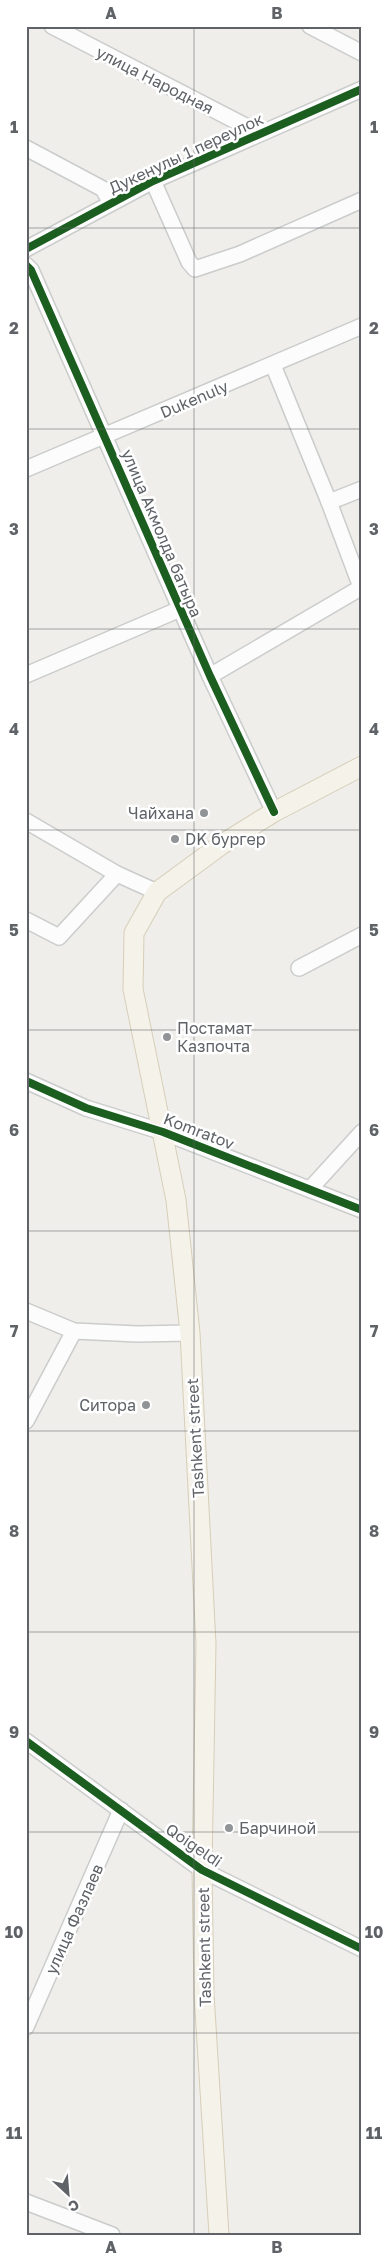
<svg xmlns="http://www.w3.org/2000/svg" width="388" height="2261" font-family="'Golos Text',sans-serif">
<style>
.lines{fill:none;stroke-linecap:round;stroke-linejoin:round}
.minor-casing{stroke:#cbcccc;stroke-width:18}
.major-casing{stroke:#d7ceb8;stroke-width:21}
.minor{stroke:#fdfcfc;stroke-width:15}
.major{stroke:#f4f2e9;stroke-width:19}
.cycleway-casing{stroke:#fff;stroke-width:11}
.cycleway{stroke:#1b5e20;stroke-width:8}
.grid{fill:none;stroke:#5f6368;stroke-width:1;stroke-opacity:0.55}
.poi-dot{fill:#919496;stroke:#fff;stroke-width:2}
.labels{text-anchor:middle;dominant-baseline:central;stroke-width:5;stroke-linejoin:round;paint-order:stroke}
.street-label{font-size:16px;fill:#5f6368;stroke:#fff}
.poi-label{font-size:16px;fill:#5f6368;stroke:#fff;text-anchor:start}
.neatline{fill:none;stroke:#5f6368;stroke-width:2}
.grid-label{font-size:16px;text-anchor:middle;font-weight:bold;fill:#5f6368}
</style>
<rect width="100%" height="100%" fill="#efeeea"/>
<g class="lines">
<defs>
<g id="minor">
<path d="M52 26 259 133"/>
<path d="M310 26 362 53"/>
<path d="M26 148 103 189 111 203"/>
<path d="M153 181 189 262 195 269 240 254 362 200"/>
<path d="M26 249 153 181 362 89"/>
<path d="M26 265 31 270 210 676 274 812"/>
<path d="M273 365 329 502 361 587"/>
<path d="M26 469 362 326"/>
<path d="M329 502 362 489"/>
<path d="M26 675 180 609"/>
<path d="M210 676 362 587"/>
<path d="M26 821 117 874 157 892"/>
<path d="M26 920 59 937 117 874"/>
<path d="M299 968 362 935"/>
<path d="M26 1081 86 1108 163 1132 362 1210"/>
<path d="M310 1189 362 1132"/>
<path d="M26 1311 74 1331 137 1334 190 1333"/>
<path d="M26 1421 74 1331"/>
<path d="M26 1741 202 1870 362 1949"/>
<path d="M26 2027 121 1810"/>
<path d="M26 2202 112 2235"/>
</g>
<path id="major" d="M219 2235 204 1994 202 1870 206 1644 190 1333 176 1200 133 989 134 933 157 892 221 845 274 812 362 766"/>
</defs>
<use href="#minor" class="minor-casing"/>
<use href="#major" class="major-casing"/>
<use href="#minor" class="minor"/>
<use href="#major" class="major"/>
<defs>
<g id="cycleway">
<path d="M26 249 153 181 362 89"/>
<path d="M26 265 31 270 210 676 274 812"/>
<path d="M26 1081 86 1108 163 1132 362 1210"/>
<path d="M26 1741 202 1870 362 1949"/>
</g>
</defs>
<use href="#cycleway" class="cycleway-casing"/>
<use href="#cycleway" class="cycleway"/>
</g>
<path class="grid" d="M194 26V2235M26 228H362M26 429H362M26 629H362M26 830H362M26 1030H362M26 1231H362M26 1431H362M26 1632H362M26 1832H362M26 2033H362"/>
<g class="poi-dot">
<circle cx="204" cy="813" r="5"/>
<circle cx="175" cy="839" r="5"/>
<circle cx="167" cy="1037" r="5"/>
<circle cx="146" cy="1405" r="5"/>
<circle cx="229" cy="1828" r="5"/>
</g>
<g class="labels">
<g class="street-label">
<text transform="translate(155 80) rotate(27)">улица Народная</text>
<text transform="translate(186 153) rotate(-25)">Дукенулы 1 переулок</text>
<text transform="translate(194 399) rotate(-23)">Dukenuly</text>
<text transform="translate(162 533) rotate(67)">улица Акмолда батыра</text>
<text transform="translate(199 1131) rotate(21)">Komratov</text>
<text transform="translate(195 1438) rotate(-93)">Tashkent street</text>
<text transform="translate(194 1845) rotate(34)">Qoigeldi</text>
<text transform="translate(74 1919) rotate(-66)">улица Фазлаев</text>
<text transform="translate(204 1947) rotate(-91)">Tashkent street</text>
</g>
<g class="poi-label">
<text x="194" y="813" text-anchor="end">Чайхана</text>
<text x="185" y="839">DK бургер</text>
<text x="177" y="1028">Постамат<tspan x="177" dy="18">Казпочта</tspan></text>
<text x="136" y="1405" text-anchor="end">Ситора</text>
<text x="239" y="1828">Барчиной</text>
</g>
</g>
<rect width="388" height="2261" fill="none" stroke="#ffffff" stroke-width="55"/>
<g transform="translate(68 2194) rotate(154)" stroke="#ffffff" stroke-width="4" paint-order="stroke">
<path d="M0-4L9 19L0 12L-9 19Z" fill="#5f6368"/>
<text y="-8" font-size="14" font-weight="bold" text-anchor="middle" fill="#5f6368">С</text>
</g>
<rect x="28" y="28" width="332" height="2206" class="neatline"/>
<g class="grid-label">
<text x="111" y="19">A</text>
<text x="277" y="19">B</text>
<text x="14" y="133">1</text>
<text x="374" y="133">1</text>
<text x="14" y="334">2</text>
<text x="374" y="334">2</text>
<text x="14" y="535">3</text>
<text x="374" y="535">3</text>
<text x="14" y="735">4</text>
<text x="374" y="735">4</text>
<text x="14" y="936">5</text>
<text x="374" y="936">5</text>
<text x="14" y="1136">6</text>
<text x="374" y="1136">6</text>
<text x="14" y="1337">7</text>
<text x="374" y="1337">7</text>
<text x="14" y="1537">8</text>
<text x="374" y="1537">8</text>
<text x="14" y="1738">9</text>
<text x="374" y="1738">9</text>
<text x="14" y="1938">10</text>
<text x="374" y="1938">10</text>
<text x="14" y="2139">11</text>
<text x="374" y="2139">11</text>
<text x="111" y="2253">A</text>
<text x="277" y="2253">B</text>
</g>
</svg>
